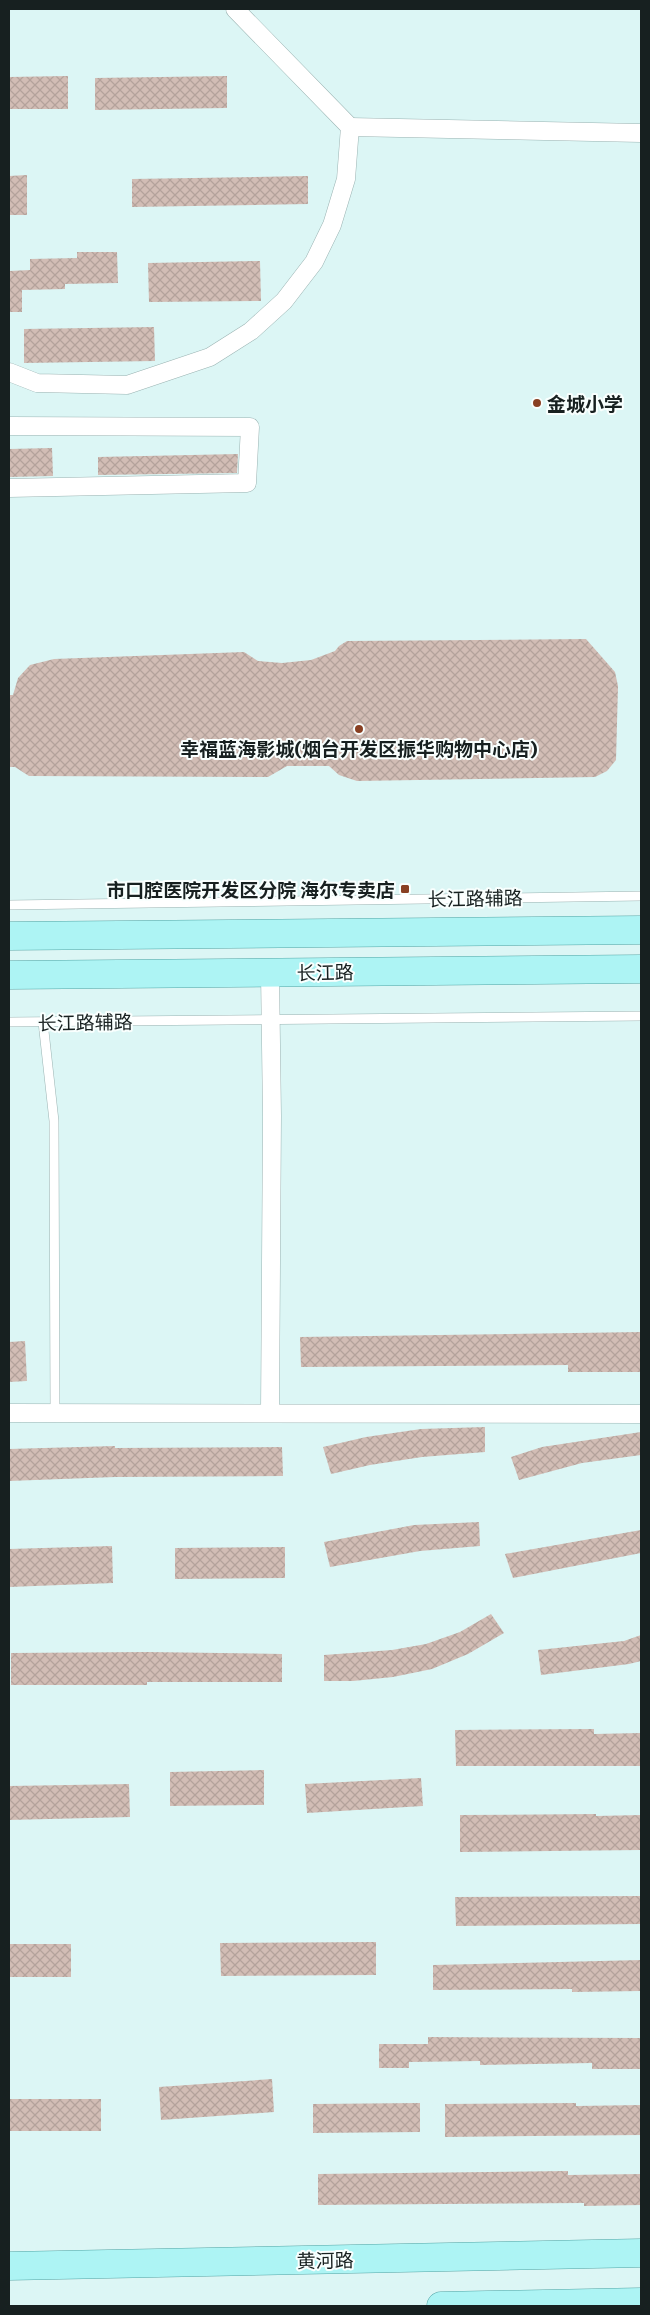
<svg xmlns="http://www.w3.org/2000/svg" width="650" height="2315" font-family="Commissioner,'Noto Sans SC',sans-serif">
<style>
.building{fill:url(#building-cross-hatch)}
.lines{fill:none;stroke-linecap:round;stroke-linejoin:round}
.service-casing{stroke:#9ab3b2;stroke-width:10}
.minor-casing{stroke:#9ab3b2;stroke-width:19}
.primary-casing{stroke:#55a5a5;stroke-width:29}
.service{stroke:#fff;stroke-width:9}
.minor{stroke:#fff;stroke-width:18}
.primary{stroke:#adf4f4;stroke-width:28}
.poi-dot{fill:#894023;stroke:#f9fffe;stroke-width:2}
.labels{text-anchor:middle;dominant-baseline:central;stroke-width:4;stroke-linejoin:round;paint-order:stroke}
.poi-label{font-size:19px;font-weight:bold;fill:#172020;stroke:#f9fffe;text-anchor:start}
.street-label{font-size:19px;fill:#172020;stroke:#f9fffe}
</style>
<defs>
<pattern id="building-cross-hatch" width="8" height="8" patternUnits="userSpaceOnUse" patternTransform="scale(1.25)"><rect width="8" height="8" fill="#d2bdb5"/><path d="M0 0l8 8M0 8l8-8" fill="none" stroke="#b4a29b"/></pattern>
</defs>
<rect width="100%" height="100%" fill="#dcf6f5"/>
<g class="building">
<path d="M68 76V109H9V77Z"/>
<path d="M227 76V108L95 110V78Z"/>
<path d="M27 175V215H9V176Z"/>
<path d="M308 176V204L132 207V179Z"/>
<path d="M77 252H117L118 283 65 284V289L22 290V312H9V271L30 270V259L77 258Z"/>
<path d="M260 261 261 301 149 302 148 263Z"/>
<path d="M154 327 155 361 24 363V329Z"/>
<path d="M52 448 53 476 9 477V449Z"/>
<path d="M238 454 237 473 98 475V457Z"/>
<path d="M586 639 615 672 618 686 616 760 607 771 595 777 357 781 339 775 329 766H287L268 777 29 776 15 767H9V695H13L18 678 30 665 54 659 244 652 258 661 282 663 311 660 335 651 339 646 347 641Z"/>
<path d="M641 1332V1372H568V1365L301 1367 300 1337Z"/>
<path d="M25 1341 27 1381 9 1382V1342Z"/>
<path d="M485 1427V1452L422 1457 370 1465 331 1474 323 1447 366 1437 421 1429Z"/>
<path d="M641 1432V1455L582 1463 519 1480 511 1457 542 1447Z"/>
<path d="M115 1446V1448L282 1447 283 1476 115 1477 9 1481V1449Z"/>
<path d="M479 1522 480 1546 420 1551 330 1567 324 1542 414 1525Z"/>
<path d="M641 1530V1553L513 1578 505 1554Z"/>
<path d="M112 1546 113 1583 9 1587V1549Z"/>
<path d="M285 1547V1578L175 1579V1548Z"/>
<path d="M491 1614 504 1633 468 1654 432 1669 393 1677 353 1681H324V1655L392 1650 426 1644 460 1632Z"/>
<path d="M641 1635V1661L629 1664 541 1675 538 1650 624 1641Z"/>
<path d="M147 1652 282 1654V1682H147V1685H11V1653Z"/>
<path d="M594 1729V1734L641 1733V1766H456L455 1730Z"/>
<path d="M264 1770V1805L170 1806V1772Z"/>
<path d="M421 1778 423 1806 307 1813 305 1784Z"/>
<path d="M129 1784 130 1817 9 1820V1786Z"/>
<path d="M596 1814V1816L641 1815V1850L460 1852V1815Z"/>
<path d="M641 1896V1924L456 1926 455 1897Z"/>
<path d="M376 1942V1975L221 1976 220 1943Z"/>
<rect x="9" y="1944" width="62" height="33"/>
<path d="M641 1960V1991L572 1992V1989L433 1990V1965Z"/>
<path d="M428 2037 641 2038V2069H592V2063L480 2065V2061L409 2062V2068H379V2044H428Z"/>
<path d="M272 2079 274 2112 161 2120 159 2087Z"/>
<rect x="9" y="2099" width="92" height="32"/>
<path d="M420 2103V2132L313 2133V2104Z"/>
<path d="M576 2103V2106L641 2105V2135L445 2137V2104Z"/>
<path d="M568 2171V2175L641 2174V2205L584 2206V2203L318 2205V2174Z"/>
</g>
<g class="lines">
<defs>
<g id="service">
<path d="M9 905 641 896"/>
<path d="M9 1022 641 1016"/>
<path d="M43 1022 54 1121 55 1413"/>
</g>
<g id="minor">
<path d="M350 127 641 133"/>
<path d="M9 372 37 383 127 385 210 357 251 331 284 301 314 262 332 225 346 179 350 127 235 9"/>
<path d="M9 426 250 427 247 483 9 488"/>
<path d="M270 973 272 1116 270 1413"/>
<path d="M9 1413 641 1414"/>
</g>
<g id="primary">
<path d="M9 936 641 930"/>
<path d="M9 975 641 969"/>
<path d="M9 2266 641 2253"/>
<path d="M441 2306 641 2302"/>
</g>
</defs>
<use href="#service" class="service-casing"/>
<use href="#minor" class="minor-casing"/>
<use href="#primary" class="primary-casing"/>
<use href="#service" class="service"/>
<use href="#minor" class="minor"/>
<use href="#primary" class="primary"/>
</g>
<g class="poi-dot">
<circle cx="537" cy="403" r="5"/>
<circle cx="359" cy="729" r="5"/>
<rect x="400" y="884" width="10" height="10" rx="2.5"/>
</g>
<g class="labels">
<g class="poi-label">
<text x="547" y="403">金城小学</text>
<text x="359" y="748" text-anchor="middle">幸福蓝海影城(烟台开发区振华购物中心店)</text>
<text x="395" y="889" text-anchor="end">市口腔医院开发区分院 海尔专卖店</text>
</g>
<g class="street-label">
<text transform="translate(475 898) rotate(-1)">长江路辅路</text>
<text transform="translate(325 972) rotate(-1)">长江路</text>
<text transform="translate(85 1022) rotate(-1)">长江路辅路</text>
<text transform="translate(325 2260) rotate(-1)">黄河路</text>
</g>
</g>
<rect width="650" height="2315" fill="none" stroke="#172020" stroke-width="20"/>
</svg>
